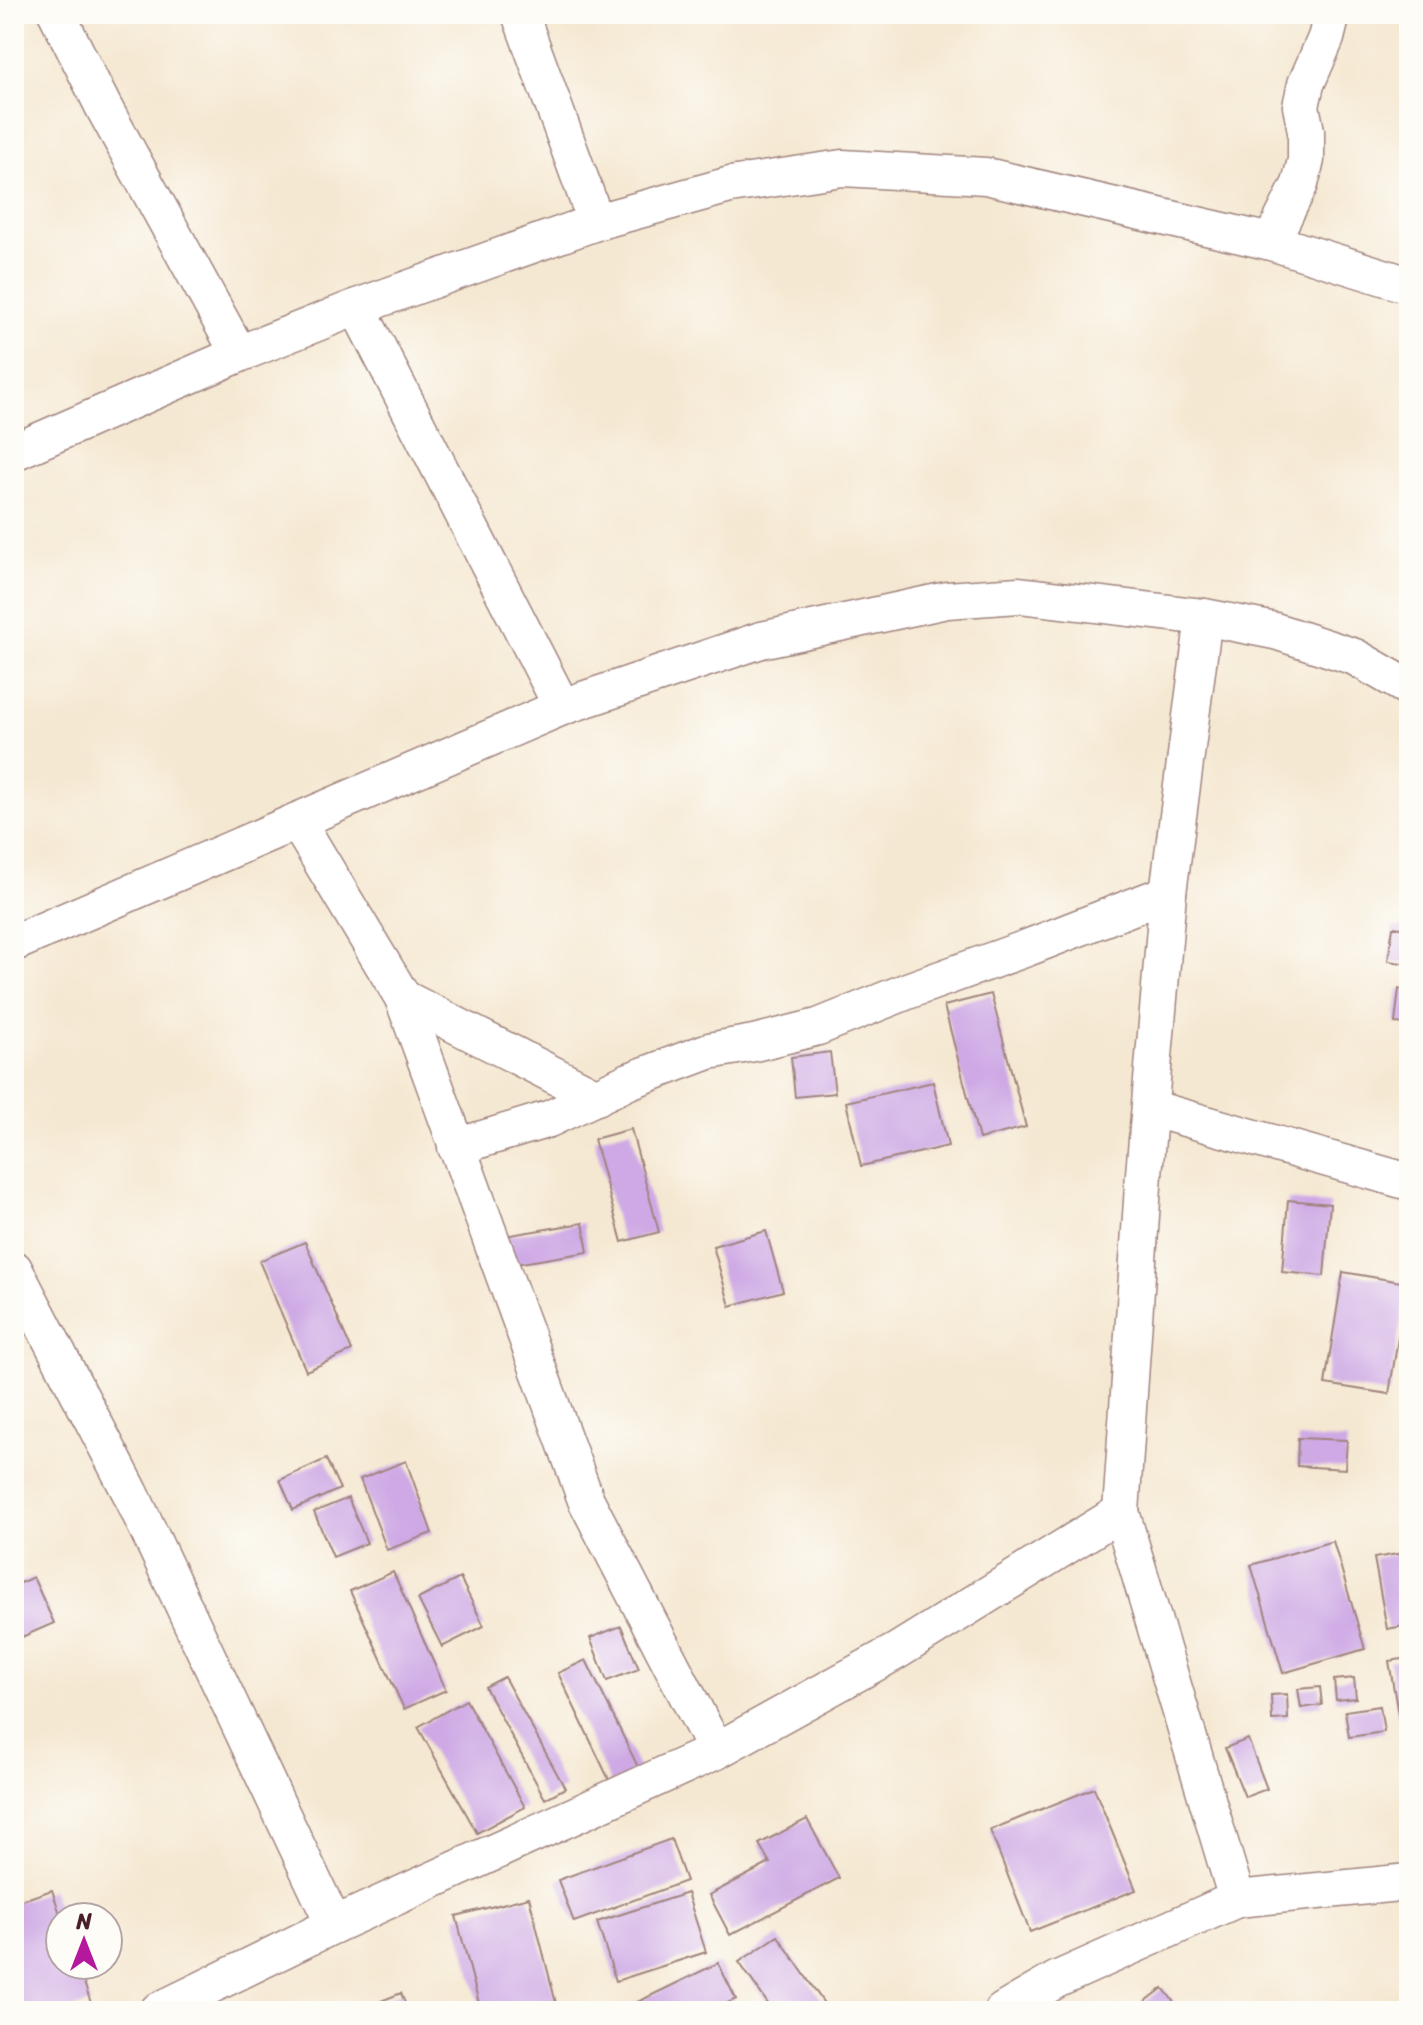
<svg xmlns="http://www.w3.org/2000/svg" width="1423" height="2025" font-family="Sriracha,sans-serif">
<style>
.building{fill:#cea9e5}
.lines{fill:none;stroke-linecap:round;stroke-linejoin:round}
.minor-casing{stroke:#a0847e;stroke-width:39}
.minor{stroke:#fff;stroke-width:36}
</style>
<rect width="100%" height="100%" fill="#fdfcf7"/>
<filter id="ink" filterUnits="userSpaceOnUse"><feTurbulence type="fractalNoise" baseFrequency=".0125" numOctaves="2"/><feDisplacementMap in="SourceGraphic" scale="16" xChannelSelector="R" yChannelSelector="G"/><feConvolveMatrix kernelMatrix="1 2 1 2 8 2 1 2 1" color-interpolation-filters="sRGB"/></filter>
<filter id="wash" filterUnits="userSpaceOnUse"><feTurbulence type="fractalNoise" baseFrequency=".006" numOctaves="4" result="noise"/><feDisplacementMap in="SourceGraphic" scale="32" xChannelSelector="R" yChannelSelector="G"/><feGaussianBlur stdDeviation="1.8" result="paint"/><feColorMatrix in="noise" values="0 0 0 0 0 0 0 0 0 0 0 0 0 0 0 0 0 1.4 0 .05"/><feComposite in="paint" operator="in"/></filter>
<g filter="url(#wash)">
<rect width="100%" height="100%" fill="#f5e8d2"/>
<g id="blocks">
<g class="building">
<path d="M1393 927 1409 929V964L1388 961Z"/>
<path d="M1399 989 1409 990V1024L1395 1023Z"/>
<path d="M991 994 1026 1127 979 1139 944 1006Z"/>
<path d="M830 1052 835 1093 795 1097 791 1057Z"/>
<path d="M933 1082 948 1146 861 1166 846 1102Z"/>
<path d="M631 1129 659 1232 622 1242 594 1139Z"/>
<path d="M1288 1200 1330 1204 1324 1276 1282 1272Z"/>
<path d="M583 1223 588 1252 509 1265 504 1236Z"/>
<path d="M766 1231 783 1291 730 1306 713 1246Z"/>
<path d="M305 1242 352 1351 306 1371 259 1261Z"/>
<path d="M1343 1272 1407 1283 1389 1394 1325 1384Z"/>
<path d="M1298 1438 1347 1440 1345 1469 1297 1466Z"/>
<path d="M326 1459 340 1489 293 1510 280 1480Z"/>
<path d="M406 1461 432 1533 387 1550 360 1479Z"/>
<path d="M348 1498 367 1543 333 1557 314 1512Z"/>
<path d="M1333 1541 1365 1649 1283 1673 1251 1565Z"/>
<path d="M1409 1552V1625L1387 1629 1374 1558Z"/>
<path d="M393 1572 446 1690 404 1709 350 1591Z"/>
<path d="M33 1577 54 1623 15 1640 14 1586Z"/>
<path d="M460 1578 484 1626 442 1647 418 1599Z"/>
<path d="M621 1626 639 1669 607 1681 590 1638Z"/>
<path d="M1409 1658V1724L1400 1726 1389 1661Z"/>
<path d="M586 1660 640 1771 611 1784 558 1673Z"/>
<path d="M504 1677 565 1788 545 1799 485 1687Z"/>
<path d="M1354 1678 1356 1698 1336 1700 1334 1680Z"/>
<path d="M1320 1687 1322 1705 1301 1708 1298 1689Z"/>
<path d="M1287 1694 1288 1719 1272 1720 1271 1695Z"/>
<path d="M466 1700 525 1807 477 1833 418 1727Z"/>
<path d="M1380 1706 1384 1732 1349 1737 1345 1711Z"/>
<path d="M1248 1739 1267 1789 1245 1797 1225 1748Z"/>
<path d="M1094 1788 1136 1890 1030 1932 990 1830Z"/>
<path d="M807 1819 839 1878 730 1935 709 1895 770 1863 759 1844Z"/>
<path d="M671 1839 686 1881 574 1922 558 1880Z"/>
<path d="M52 1890 61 1917H60V1965H78L91 2003 65 2011H22L14 1988V1903Z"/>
<path d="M687 1893 706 1952 616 1981 597 1922Z"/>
<path d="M529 1897 558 2011H481L456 1916Z"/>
<path d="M778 1936 825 2005 816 2011H773L739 1962Z"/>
<path d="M718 1963 736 1999 711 2011H619Z"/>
<path d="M1163 1988 1181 2011H1133Z"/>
<path d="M401 1993 408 2011H356Z"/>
</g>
</g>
</g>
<g filter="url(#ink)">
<use href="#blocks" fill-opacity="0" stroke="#a0847e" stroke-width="2"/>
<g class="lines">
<defs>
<g id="minor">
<path d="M57 14 104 108 239 354"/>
<path d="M520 14 596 222"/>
<path d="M1271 242 1300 184 1306 160V131L1301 106 1306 84 1326 38 1332 14"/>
<path d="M357 307 562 707"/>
<path d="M14 452 239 354 357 307 596 222 730 185 842 168 986 176 1271 242 1409 285"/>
<path d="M297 821 403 998 586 1500 716 1751 897 1651 1121 1512 1143 1186 1168 893 1204 617"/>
<path d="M14 943 562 707 761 640 947 600 1019 595 1204 617 1275 631 1355 657 1409 688"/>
<path d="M403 998 597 1097"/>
<path d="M1150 1108 1409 1182"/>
<path d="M456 1147 549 1119 629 1081 709 1051 754 1043 818 1027 910 990 1027 948 1168 893"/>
<path d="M14 1269 130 1492 334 1925 716 1751"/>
<path d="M1237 1899 1409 1882"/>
<path d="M158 2011 334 1925"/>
<path d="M1003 2011 1056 1980 1237 1899 1121 1512"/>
</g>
</defs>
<use href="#minor" class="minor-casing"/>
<use href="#minor" class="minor"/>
</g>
</g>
<rect width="1423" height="2025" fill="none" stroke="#fdfcf7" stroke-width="48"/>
<g transform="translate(84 1941)"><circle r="38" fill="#fdfcf7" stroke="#b5a4a5" stroke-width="2"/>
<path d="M0-6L14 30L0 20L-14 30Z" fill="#b5179e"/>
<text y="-12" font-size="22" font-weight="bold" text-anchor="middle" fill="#4a1f2b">N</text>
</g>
</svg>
